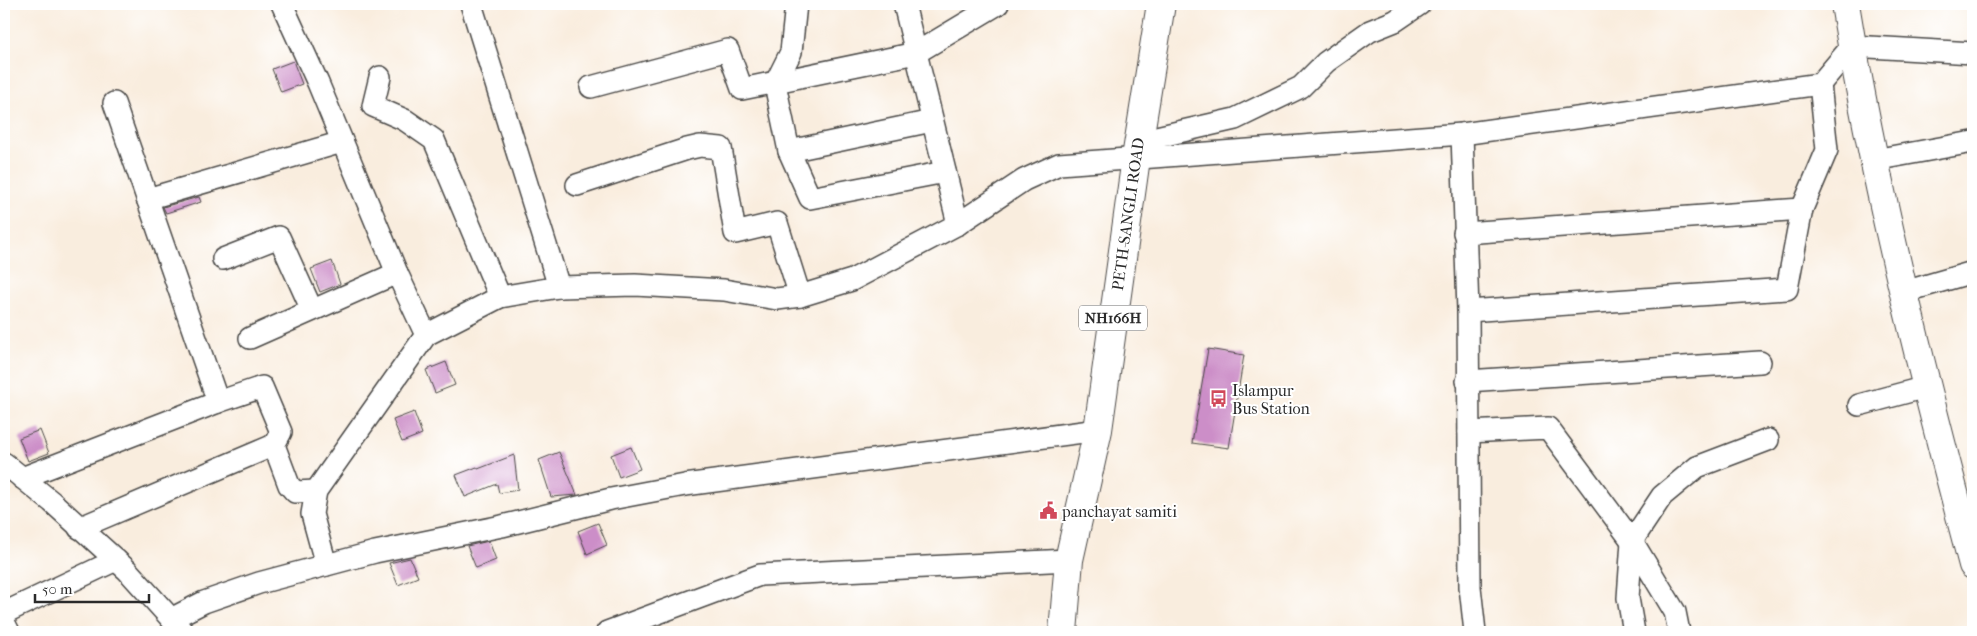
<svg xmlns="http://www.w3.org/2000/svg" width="1977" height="636" font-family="'IM FELL French Canon',serif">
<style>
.building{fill:#cc8ec8}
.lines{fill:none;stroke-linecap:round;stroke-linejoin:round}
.minor-casing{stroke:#4a4846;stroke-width:24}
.major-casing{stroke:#4a4846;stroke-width:30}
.highway-casing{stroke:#4a4846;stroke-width:30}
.minor{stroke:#fff;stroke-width:21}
.major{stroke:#fff;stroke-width:28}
.highway{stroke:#fff;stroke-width:28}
.labels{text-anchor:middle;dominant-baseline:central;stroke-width:4;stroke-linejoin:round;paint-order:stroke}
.shield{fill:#fff;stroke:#6b6b6b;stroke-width:1}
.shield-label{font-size:15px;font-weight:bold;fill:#2b2b2b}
.street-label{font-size:16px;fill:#2b2b2b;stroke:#fff}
.poi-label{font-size:16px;fill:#2b2b2b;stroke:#fff;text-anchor:start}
</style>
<rect width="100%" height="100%" fill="#fff"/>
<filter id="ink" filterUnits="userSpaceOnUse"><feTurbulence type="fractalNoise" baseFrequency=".02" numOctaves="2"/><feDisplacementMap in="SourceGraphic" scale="10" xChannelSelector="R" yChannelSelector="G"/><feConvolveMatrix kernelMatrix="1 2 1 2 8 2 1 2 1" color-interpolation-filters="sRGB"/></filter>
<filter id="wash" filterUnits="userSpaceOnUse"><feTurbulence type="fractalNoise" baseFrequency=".0096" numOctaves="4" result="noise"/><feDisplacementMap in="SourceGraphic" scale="20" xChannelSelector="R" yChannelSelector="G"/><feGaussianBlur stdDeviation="1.12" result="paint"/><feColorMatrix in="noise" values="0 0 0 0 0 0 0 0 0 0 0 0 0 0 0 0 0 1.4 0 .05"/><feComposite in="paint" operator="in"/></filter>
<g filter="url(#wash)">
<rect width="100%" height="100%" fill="#f9edde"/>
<g id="blocks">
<g class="building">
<path d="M293 61 302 84 281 92 272 69Z"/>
<path d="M199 197 201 202 166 213 163 207Z"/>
<path d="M332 261 340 284 320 292 311 269Z"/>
<path d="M1208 349 1244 355 1229 448 1192 443Z"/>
<path d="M446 362 455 385 435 393 426 370Z"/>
<path d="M414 412 422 434 402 442 393 420Z"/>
<path d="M40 430 49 453 28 461 19 438Z"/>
<path d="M631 447 640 469 619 477 611 455Z"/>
<path d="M559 452 577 495 551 497 539 460Z"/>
<path d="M514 455 518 490 499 493 497 484 465 497 456 475 477 467 478 469Z"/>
<path d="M598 523 607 545 587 554 578 531Z"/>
<path d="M489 541 496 560 476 568 467 546Z"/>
<path d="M410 558 418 577 398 585 389 563Z"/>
</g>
</g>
</g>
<g filter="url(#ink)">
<use href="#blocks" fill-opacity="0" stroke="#4a4846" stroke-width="1"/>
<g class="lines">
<defs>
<g id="minor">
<path d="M282 4 318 83 397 273 426 335"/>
<path d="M471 4 559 287"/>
<path d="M796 4 791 52 775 84 789 151 810 198 945 172"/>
<path d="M904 4 958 224"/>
<path d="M380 77 373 106 405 120 434 140 500 297"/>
<path d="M591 87 728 50 742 89 916 53 998 4"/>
<path d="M114 103 218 402"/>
<path d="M1462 134 1468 311 1470 587 1475 632"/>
<path d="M1139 141 1235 119 1301 87 1326 62 1370 31 1395 21 1420 4"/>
<path d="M789 151 932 121"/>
<path d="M1874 160 1973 142"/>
<path d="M577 185 687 149 700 146 721 148 735 233 777 223 800 296"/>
<path d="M147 199 342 142"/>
<path d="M1464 233 1802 209"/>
<path d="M223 259 279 237 312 310"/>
<path d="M1904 292 1973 272"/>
<path d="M1468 311 1787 289 1802 209 1827 150 1820 84"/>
<path d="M250 338 397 273"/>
<path d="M1467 381 1760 362"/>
<path d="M1859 405 1926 387"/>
<path d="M1469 432 1548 428 1632 541 1662 496 1697 467 1768 440"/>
<path d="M4 463 52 502 127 570 183 632"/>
<path d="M22 478 218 402 262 387 281 432 274 445 289 485 295 492 316 491"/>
<path d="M79 528 274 445"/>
<path d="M1632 541 1675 612 1679 632"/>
<path d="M1632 541 1628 598 1634 632"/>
<path d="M326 565 312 514 316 491 426 335 500 297 559 287 635 285 724 290 777 299 800 296 852 280 958 224 1024 180 1059 164 1462 134 1820 84 1852 46 1973 53"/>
<path d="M4 613 116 560"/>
<path d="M171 619 204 602 259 583 375 552 502 526 611 499 685 485 1098 430"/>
<path d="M4 622 9 632"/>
<path d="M607 632 760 575 1069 560"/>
</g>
<path id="major" d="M1845 4C1876 193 1924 380 1973 565"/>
<path id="highway" d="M1063 632 1069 560 1098 430 1136 158 1161 4"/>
</defs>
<use href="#minor" class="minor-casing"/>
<use href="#major" class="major-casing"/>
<use href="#highway" class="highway-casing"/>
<use href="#minor" class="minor"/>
<use href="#major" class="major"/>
<use href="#highway" class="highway"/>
</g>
</g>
<defs>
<symbol id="bus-bare" viewBox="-9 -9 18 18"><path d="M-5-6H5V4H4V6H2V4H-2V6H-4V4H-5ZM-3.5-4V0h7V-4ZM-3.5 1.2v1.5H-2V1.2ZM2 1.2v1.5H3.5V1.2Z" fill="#d1495b" stroke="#fff" stroke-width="2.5" paint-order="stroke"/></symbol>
<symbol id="civic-bare" viewBox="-9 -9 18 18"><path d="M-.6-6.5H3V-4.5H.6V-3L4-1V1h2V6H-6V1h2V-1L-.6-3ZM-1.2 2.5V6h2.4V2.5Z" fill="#d1495b" stroke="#fff" stroke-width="2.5" paint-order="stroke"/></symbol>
</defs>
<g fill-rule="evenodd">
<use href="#bus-bare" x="1206" y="386" width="25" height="25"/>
<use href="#civic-bare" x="1036" y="498" width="25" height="25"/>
</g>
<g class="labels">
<rect class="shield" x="1079" y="305.5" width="68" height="25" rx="4"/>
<g class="shield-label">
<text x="1113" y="318">NH166H</text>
</g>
<g class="street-label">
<text transform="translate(1128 214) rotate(-82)">PETH-SANGLI ROAD</text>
</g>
<g class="poi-label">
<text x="1232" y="390">Islampur<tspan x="1232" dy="18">Bus Station</tspan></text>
<text x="1062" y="511">panchayat samiti</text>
</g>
</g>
<rect width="1977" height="636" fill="none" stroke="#fff" stroke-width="20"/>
<path d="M35 594v8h114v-8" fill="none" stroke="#2b2b2b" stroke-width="2.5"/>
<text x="42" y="594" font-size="15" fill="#2b2b2b" stroke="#ffffff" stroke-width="4" paint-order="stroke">50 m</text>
</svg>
